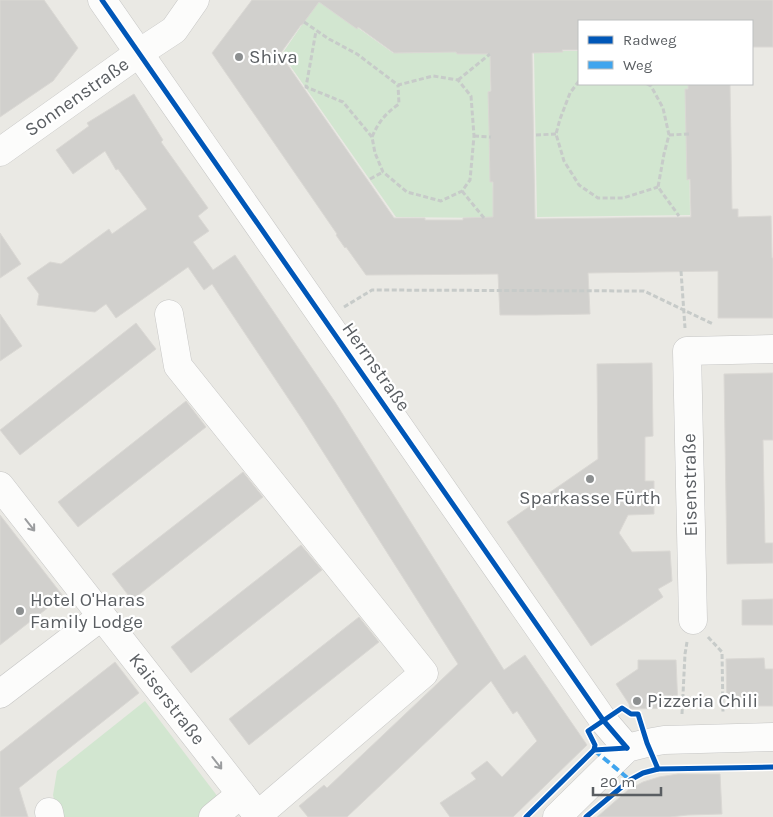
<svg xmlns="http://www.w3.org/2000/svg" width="773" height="817" font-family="Karla,sans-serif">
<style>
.green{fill:#d2e6d0}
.building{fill:#d1d0cd;stroke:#dad8d4;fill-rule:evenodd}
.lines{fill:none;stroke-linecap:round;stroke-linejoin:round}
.minor-casing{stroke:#c6c6c5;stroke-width:29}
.path{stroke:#c7cbc9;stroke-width:3;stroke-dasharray:5 2.5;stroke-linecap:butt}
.minor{stroke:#fcfcfb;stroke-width:28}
.quiet{stroke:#40a5ee;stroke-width:4;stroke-dasharray:8 4;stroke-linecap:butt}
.cycleway-casing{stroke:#fff;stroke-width:8}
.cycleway{stroke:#0057b8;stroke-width:5}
.oneway{stroke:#9b9d9f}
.poi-dot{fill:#8c8f90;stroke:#fff;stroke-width:2}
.labels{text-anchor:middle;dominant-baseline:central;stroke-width:4.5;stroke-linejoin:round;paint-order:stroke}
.poi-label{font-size:19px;fill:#5a5e62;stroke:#fff;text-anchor:start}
.street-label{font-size:19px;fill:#5a5e62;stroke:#fff}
</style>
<rect width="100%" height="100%" fill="#eae9e4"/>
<g class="green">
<path d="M319 0 393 53 490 51 491 137 494 218 396 217 282 54Z"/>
<path d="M534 51H579V84H688L690 215 537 217Z"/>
<path d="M145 701 221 801 199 817H58L53 795 57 771Z"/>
</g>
<g class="building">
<path d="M0 0H44L78 48 53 81 0 117Z"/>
<path d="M252 0H773V47H752V21H579V50H562L563 52 532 53 535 219 691 217 690 179 687 180 685 89H688V84H730L732 209H738V217L771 216 772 258H773V318H718V271L588 273 590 314 535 315H500L498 274 366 275 346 247 345 248 336 235 337 234 212 53ZM319 2 357 29 358 27 394 53 456 52 457 54H490L491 91 488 92 489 127 490 182H493V217L463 218V220H425V218H394L280 54 301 25H302Z"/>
<path d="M134 94 163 140 161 142 208 208 198 216 209 231 193 242 213 270 235 255 335 402 504 670 525 655 587 745 513 817H450L440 803 476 779 471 773 487 761 502 777 537 741 517 711 513 714 491 681 347 817H308L299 806 324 785 327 788 458 664 304 422 212 284 204 290 188 267 116 318 106 304 95 312 37 305 39 294 27 278 50 262 61 264 109 229 112 234 147 209 118 169 116 170 105 151 73 174 56 150 89 126 87 123Z"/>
<path d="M0 233 21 264 0 278Z"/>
<path d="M0 314 22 346 0 361Z"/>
<path d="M136 323 156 349 20 455 0 430Z"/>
<path d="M652 363 653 436 645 437V481H654V514L628 515 619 533 632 552 670 551 672 581 658 589 663 597 591 646 507 522 598 459 597 364Z"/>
<path d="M773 373V440H763L765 543H773V563L727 564 724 374Z"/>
<path d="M186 401 206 427 78 527 58 502Z"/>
<path d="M243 472 263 497 132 600 112 574Z"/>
<path d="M0 515 63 596 0 645Z"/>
<path d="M301 545 322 570 191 673 171 647Z"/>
<path d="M773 599V625H742V600Z"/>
<path d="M359 617 379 642 249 745 229 719Z"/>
<path d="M764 658 765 669H773V706H727L726 659Z"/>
<path d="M638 660H676L678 708 630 709 629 704 616 684 638 669Z"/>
<path d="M115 662 139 693 19 788 28 817H0V752Z"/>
<path d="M678 774H720L722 814 688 815 670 817H597L628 790 643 782 659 777Z"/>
</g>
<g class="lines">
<defs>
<g id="minor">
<path d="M102 0 603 720 627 748"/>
<path d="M0 152 139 53 174 30 195 0"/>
<path d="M169 314 178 366 424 673 258 815"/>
<path d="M0 486 259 817"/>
<path d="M693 620 687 351 773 349"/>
<path d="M0 694 102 616"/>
<path d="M49 812 50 817"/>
<path d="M213 817 241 794"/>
<path d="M557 817 627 748 647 743 664 740 773 737"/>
</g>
</defs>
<use href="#minor" class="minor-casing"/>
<g class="path">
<path d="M304 22 329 39 357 54 398 85 433 76 458 80 471 96 474 136 470 180 462 191 441 201 407 192 383 172 375 153 372 137 343 102 306 87 316 31"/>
<path d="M458 80 490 54"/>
<path d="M579 81 570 93 560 119 556 134 564 161 579 185 598 198H623L658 187"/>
<path d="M647 84 651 86 663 108 669 135 664 154 658 187 679 216"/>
<path d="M536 135 556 134"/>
<path d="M669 135 689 134"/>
<path d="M474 136 491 137"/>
<path d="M372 137C379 121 385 114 399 104L398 85"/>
<path d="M370 179 383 172"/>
<path d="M462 191 484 218"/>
<path d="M681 271 685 328"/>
<path d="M344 307 372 290 644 291 713 324"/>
<path d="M708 637 722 652 723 713"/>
<path d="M682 714 685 654 687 642"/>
</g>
<use href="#minor" class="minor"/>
<path class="quiet" d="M594 750 630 780"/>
<defs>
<g id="cycleway">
<path d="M102 0 603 720 627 748"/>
<path d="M594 750 595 745 588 731 622 708 631 714H638L647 743 658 769"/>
<path d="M526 817 594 750 627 748"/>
<path d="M586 817 630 780 643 773 658 769 773 767"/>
</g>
</defs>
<use href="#cycleway" class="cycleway-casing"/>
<use href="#cycleway" class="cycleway"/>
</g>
<defs><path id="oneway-shaft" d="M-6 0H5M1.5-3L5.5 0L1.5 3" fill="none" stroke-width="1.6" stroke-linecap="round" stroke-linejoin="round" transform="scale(1.25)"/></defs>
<g class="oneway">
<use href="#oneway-shaft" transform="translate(30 525) rotate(52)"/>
<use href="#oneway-shaft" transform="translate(217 763) rotate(52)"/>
</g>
<g class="poi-dot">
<circle cx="239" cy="57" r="5"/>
<circle cx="590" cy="479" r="5"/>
<circle cx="20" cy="611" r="5"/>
<circle cx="637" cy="701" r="5"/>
</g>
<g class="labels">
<g class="poi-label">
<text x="249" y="57">Shiva</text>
<text x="590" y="498" text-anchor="middle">Sparkasse Fürth</text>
<text x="30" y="600">Hotel O'Haras<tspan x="30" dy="22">Family Lodge</tspan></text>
<text x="647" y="701">Pizzeria Chili</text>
</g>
<g class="street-label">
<text transform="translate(77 97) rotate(-35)">Sonnenstraße</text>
<text transform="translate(376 367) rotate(55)">Herrnstraße</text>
<text transform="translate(690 485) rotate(-91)">Eisenstraße</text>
<text transform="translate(167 699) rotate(52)">Kaiserstraße</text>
</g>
</g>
<rect x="578" y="20" width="175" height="65" fill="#ffffff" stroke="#bdbfc0"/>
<rect x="588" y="36" width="25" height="8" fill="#0057b8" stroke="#bdbfc0"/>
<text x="623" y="45" font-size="15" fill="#5a5e62">Radweg</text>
<rect x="588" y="61" width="25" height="8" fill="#40a5ee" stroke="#bdbfc0"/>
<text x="623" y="70" font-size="15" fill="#5a5e62">Weg</text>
<path d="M593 787v8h68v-8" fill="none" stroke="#5a5e62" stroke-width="2.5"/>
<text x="600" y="787" font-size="15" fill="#5a5e62" stroke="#ffffff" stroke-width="4" paint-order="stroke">20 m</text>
</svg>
